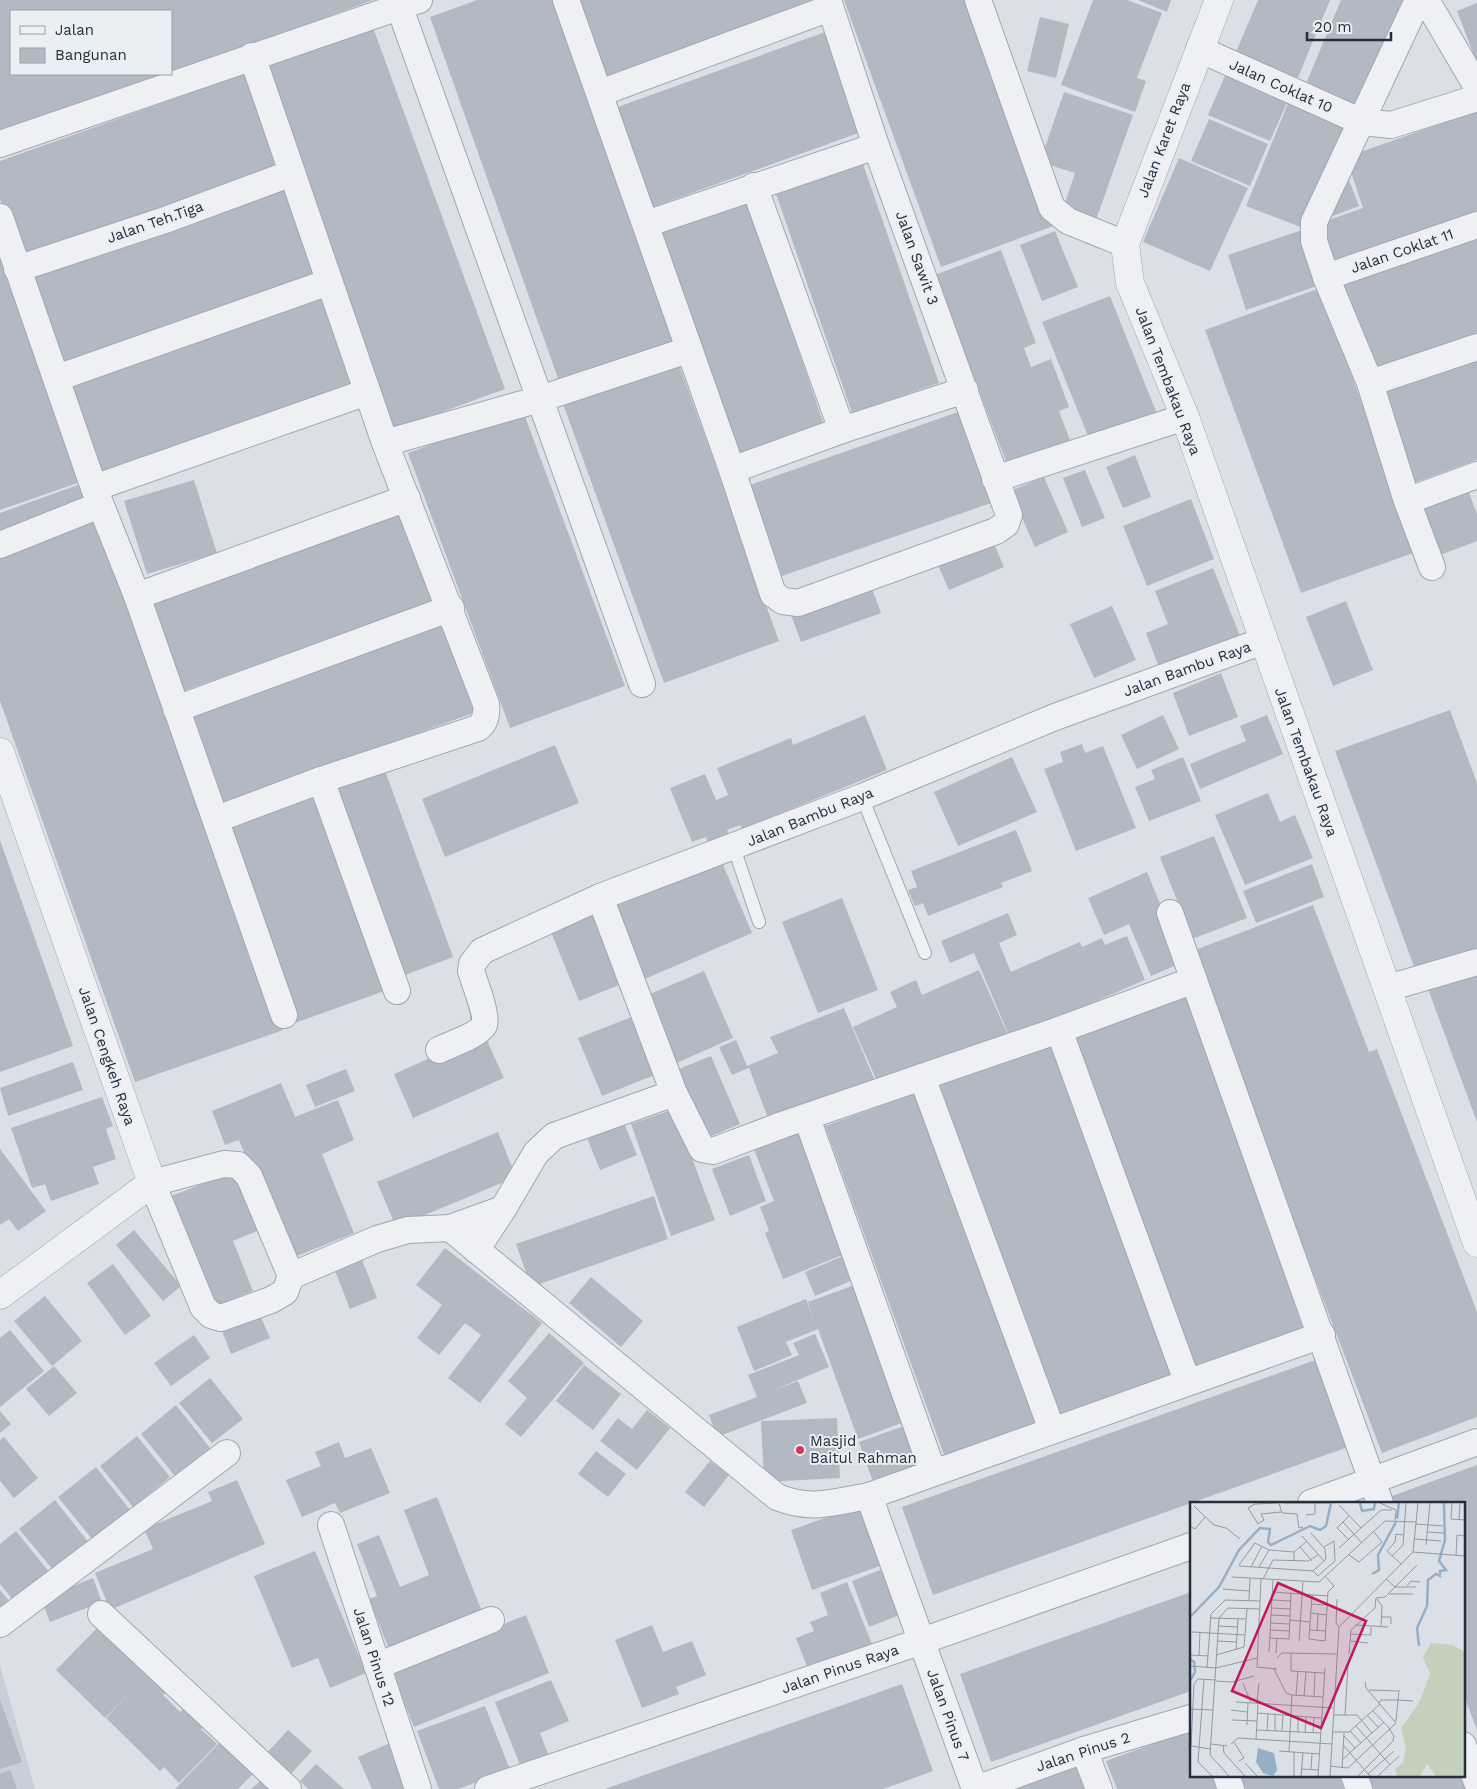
<svg xmlns="http://www.w3.org/2000/svg" width="1477" height="1789" font-family="'Work Sans',sans-serif">
<style>
.built{fill:#c9cfd8}
.building{fill:#b2b9c3;fill-rule:evenodd}
.lines{fill:none;stroke-linecap:round;stroke-linejoin:round}
.service-casing{stroke:#a1a7b0;stroke-width:14}
.minor-casing{stroke:#a1a7b0;stroke-width:28}
.tertiary-casing{stroke:#a1a7b0;stroke-width:29}
.service{stroke:#eef0f4;stroke-width:12}
.minor{stroke:#eef0f4;stroke-width:26}
.tertiary{stroke:#eef0f4;stroke-width:28}
.poi-dot{fill:#cf3c56;stroke:#eaeff4;stroke-width:2}
.labels{text-anchor:middle;dominant-baseline:central;stroke-width:4;stroke-linejoin:round;paint-order:stroke}
.street-label{font-size:15px;fill:#252e3c;stroke:#eaeff4}
.poi-label{font-size:15px;fill:#252e3c;stroke:#eaeff4;text-anchor:start}
.inset-river{fill:none;stroke:#95afc7;stroke-width:2.5}
.inset-road{fill:none;stroke:#9299a2;stroke-width:1}
.view{fill:#c2185b;fill-opacity:0.15;stroke:#c2185b;stroke-width:2.5}
.inset-edge{fill:none;stroke:#252e3c;stroke-width:2.5}
</style>
<rect width="100%" height="100%" fill="#dbe0e6"/>
<path class="built" d="M0 1665 35 1789H0Z"/>
<g class="building">
<path d="M0 0H373L0 138ZM11 11H171V74H11Z"/>
<path d="M477 0H553L676 346 561 387 430 17Z"/>
<path d="M573 0H818L605 88Z"/>
<path d="M844 0H974L1056 225 941 267Z"/>
<path d="M1093 0H1127L1162 13 1137 78 1146 81 1135 112 1061 85Z"/>
<path d="M1138 0H1171L1167 12Z"/>
<path d="M1258 0H1330L1295 85 1233 59Z"/>
<path d="M1341 0H1406L1361 109 1305 86Z"/>
<path d="M1477 3V63L1457 11Z"/>
<path d="M1040 17 1069 24 1056 78 1027 71Z"/>
<path d="M371 22 505 389 390 431 256 64Z"/>
<path d="M828 31 864 131 650 208 615 108Z"/>
<path d="M1228 69 1290 96 1270 141 1208 115Z"/>
<path d="M249 72 282 165 21 258 0 199V161Z"/>
<path d="M1064 92 1133 115 1096 220 1063 209 1075 173 1040 162Z"/>
<path d="M1291 96 1348 119 1303 228 1246 206Z"/>
<path d="M1477 111V214L1333 264 1320 223 1363 208 1346 157Z"/>
<path d="M1209 119 1268 144 1250 186 1191 161Z"/>
<path d="M1179 158 1248 188 1210 271 1143 242Z"/>
<path d="M862 161 939 383 852 413 775 191Z"/>
<path d="M1347 175 1359 206 1322 220Z"/>
<path d="M286 183 319 274 56 368 23 277Z"/>
<path d="M748 202 824 425 737 454 660 232Z"/>
<path d="M1302 230 1320 285 1246 310 1228 255Z"/>
<path d="M1055 231 1078 287 1042 301 1020 245Z"/>
<path d="M1477 231V335L1376 373 1341 283Z"/>
<path d="M0 238 86 480 0 510Z"/>
<path d="M1001 250 1036 343 1024 348 1031 367 1051 359 1069 407 1059 411 1070 440 1007 464 935 275Z"/>
<path d="M1320 288 1416 552 1301 593 1205 330Z"/>
<path d="M323 291 356 382 95 475 63 384Z"/>
<path d="M1110 296 1157 414 1090 441 1042 322Z"/>
<path d="M1477 357V460L1411 484 1378 392Z"/>
<path d="M677 359 779 641 664 683 562 401Z"/>
<path d="M523 411 625 686 510 728 408 453Z"/>
<path d="M958 412 991 503 782 576 750 485Z"/>
<path d="M1135 455 1151 497 1123 508 1106 467Z"/>
<path d="M1085 470 1105 518 1082 527 1063 478Z"/>
<path d="M1044 477 1068 532 1035 547 1010 491Z"/>
<path d="M194 480 217 553 147 574 124 501Z"/>
<path d="M86 482 94 503 0 537V513Z"/>
<path d="M1468 490 1477 514V541L1440 555 1422 508Z"/>
<path d="M1191 499 1214 559 1147 586 1123 526Z"/>
<path d="M407 508 440 599 177 693 145 602Z"/>
<path d="M100 519 115 552 283 1030 135 1082 0 701V554Z"/>
<path d="M991 537 1004 567 949 590 936 561Z"/>
<path d="M1213 568 1240 636 1159 667 1146 633 1168 624 1155 591Z"/>
<path d="M870 583 881 613 801 642 790 612Z"/>
<path d="M1346 601 1373 670 1333 686 1306 617Z"/>
<path d="M1112 606 1136 660 1094 678 1070 624Z"/>
<path d="M450 619 482 710 217 805 184 713Z"/>
<path d="M1221 673 1238 717 1189 736 1173 693Z"/>
<path d="M1450 710 1477 783V950L1416 972 1335 751Z"/>
<path d="M865 715 887 770 742 829 740 825 727 830 730 836 709 845 706 837 692 842 670 788 705 774 716 800 728 795 717 768 791 738 793 745Z"/>
<path d="M1163 715 1179 749 1137 769 1121 735Z"/>
<path d="M1267 715 1283 754 1200 789 1190 764 1246 741 1240 726Z"/>
<path d="M1082 744 1085 753 1103 746 1136 828 1076 851 1044 769 1063 762 1060 752Z"/>
<path d="M555 745 579 803 445 857 422 799Z"/>
<path d="M1012 757 1037 812 958 846 934 792Z"/>
<path d="M1183 757 1201 801 1149 821 1135 787 1155 779 1151 770Z"/>
<path d="M383 765 453 957 400 977 329 785Z"/>
<path d="M318 790 390 989 292 1024 221 825Z"/>
<path d="M1268 793 1280 822 1295 815 1313 858 1245 885 1215 815Z"/>
<path d="M1016 830 1032 871 1001 883 1003 887 928 916 923 903 915 906 908 890 917 887 911 871Z"/>
<path d="M1214 836 1247 918 1192 939 1160 857Z"/>
<path d="M0 840 73 1046 0 1072Z"/>
<path d="M721 860 752 933 640 981 609 909Z"/>
<path d="M1312 864 1324 897 1256 923 1243 891Z"/>
<path d="M1147 872 1184 962 1151 976 1129 924 1104 935 1088 898Z"/>
<path d="M842 898 878 990 818 1013 782 922Z"/>
<path d="M1313 905 1369 1052 1377 1049 1477 1312V1417L1382 1453 1190 952Z"/>
<path d="M1008 913 1017 935 999 943 1011 972 1080 942 1082 947 1102 938 1105 945 1127 936 1145 980 1010 1038 974 953 950 963 941 941Z"/>
<path d="M596 914 624 983 579 1001 551 932Z"/>
<path d="M979 970 1008 1035 881 1090 853 1027 897 1007 890 992 916 980 922 995Z"/>
<path d="M704 971 733 1038 672 1065 643 997Z"/>
<path d="M1477 971V1122L1428 989Z"/>
<path d="M1188 994 1304 1332 1189 1372 1072 1034Z"/>
<path d="M844 1008 876 1083 770 1123 749 1068 732 1075 719 1047 736 1040 747 1066 778 1053 770 1037Z"/>
<path d="M634 1016 657 1074 602 1096 578 1038Z"/>
<path d="M484 1034 504 1078 413 1118 394 1074Z"/>
<path d="M1054 1041 1176 1377 1061 1419 939 1083Z"/>
<path d="M711 1056 740 1124 702 1140 674 1071Z"/>
<path d="M73 1062 83 1090 8 1116 0 1088Z"/>
<path d="M346 1069 355 1091 315 1107 306 1085Z"/>
<path d="M281 1083 295 1117 338 1100 354 1140 322 1154 354 1233 287 1260 239 1140 225 1145 212 1111Z"/>
<path d="M925 1090 1047 1427 947 1463 825 1126Z"/>
<path d="M102 1097 113 1126 106 1129 116 1159 93 1167 99 1184 51 1201 45 1184 32 1188 11 1128Z"/>
<path d="M674 1109 715 1220 671 1236 631 1124Z"/>
<path d="M624 1123 637 1155 600 1170 587 1138Z"/>
<path d="M802 1124 852 1251 783 1279 765 1233 769 1231 760 1207 774 1201 752 1144Z"/>
<path d="M498 1132 516 1177 396 1227 377 1182Z"/>
<path d="M0 1149 46 1211 18 1231 9 1219 0 1225Z"/>
<path d="M749 1155 766 1201 730 1216 712 1169Z"/>
<path d="M238 1170 262 1229 233 1241 253 1291 210 1308 166 1198Z"/>
<path d="M654 1196 668 1239 531 1287 516 1244Z"/>
<path d="M134 1230 181 1286 163 1301 116 1245Z"/>
<path d="M445 1248 542 1323 480 1403 448 1378 481 1335 465 1323 439 1355 417 1338 442 1305 416 1285Z"/>
<path d="M850 1253 860 1277 815 1296 805 1272Z"/>
<path d="M361 1257 377 1298 350 1309 334 1268Z"/>
<path d="M113 1264 151 1316 125 1335 87 1283Z"/>
<path d="M591 1277 643 1321 621 1347 569 1303Z"/>
<path d="M860 1283 910 1420 858 1439 818 1329 786 1342 792 1355 754 1371 737 1327 806 1299 813 1318 808 1302Z"/>
<path d="M45 1296 82 1341 52 1366 14 1321Z"/>
<path d="M260 1315 270 1338 231 1354 222 1331Z"/>
<path d="M10 1330 44 1371 0 1407V1338Z"/>
<path d="M549 1333 584 1363 521 1437 505 1424 527 1398 508 1381Z"/>
<path d="M815 1334 829 1367 769 1392 798 1381 807 1403 717 1437 709 1415 757 1397 748 1375 799 1355 793 1343Z"/>
<path d="M194 1335 210 1358 171 1386 154 1363Z"/>
<path d="M1321 1358 1351 1446 933 1595 902 1507Z"/>
<path d="M584 1365 621 1394 593 1430 556 1401Z"/>
<path d="M54 1366 77 1393 49 1416 26 1389Z"/>
<path d="M210 1378 243 1419 212 1443 179 1403Z"/>
<path d="M176 1405 210 1448 175 1476 141 1434Z"/>
<path d="M647 1410 670 1428 637 1470 600 1441 618 1418 632 1429Z"/>
<path d="M0 1411 11 1424 0 1433Z"/>
<path d="M837 1418 840 1478 764 1482 761 1421Z"/>
<path d="M912 1423 928 1466 874 1485 859 1442Z"/>
<path d="M137 1436 170 1477 133 1507 100 1466Z"/>
<path d="M4 1437 38 1478 14 1498 0 1481V1440Z"/>
<path d="M339 1442 345 1458 371 1448 390 1493 340 1513 335 1503 302 1517 286 1480 321 1466 315 1452Z"/>
<path d="M596 1451 626 1474 608 1497 578 1474Z"/>
<path d="M710 1461 729 1475 704 1507 685 1492Z"/>
<path d="M1477 1465V1730L1463 1693V1503H1394L1392 1496Z"/>
<path d="M96 1467 130 1510 93 1540 58 1497Z"/>
<path d="M237 1480 265 1544 110 1610 95 1573 153 1549 144 1529 212 1501 208 1492Z"/>
<path d="M437 1497 484 1617 391 1654 369 1599 377 1596 357 1544 379 1535 400 1587 429 1575 404 1510Z"/>
<path d="M55 1500 89 1543 54 1571 19 1529Z"/>
<path d="M862 1505 883 1565 812 1590 791 1530Z"/>
<path d="M16 1531 50 1573 14 1601 0 1584V1544Z"/>
<path d="M315 1551 366 1673 330 1688 318 1658 292 1668 254 1576Z"/>
<path d="M885 1568 902 1614 869 1627 852 1581Z"/>
<path d="M93 1578 102 1602 50 1622 41 1599Z"/>
<path d="M847 1582 872 1644 808 1669 796 1638 814 1631 810 1622 828 1615 820 1593Z"/>
<path d="M0 1590 9 1601 0 1609Z"/>
<path d="M1191 1592V1691L991 1762 960 1674Z"/>
<path d="M526 1615 549 1673 414 1727 391 1670Z"/>
<path d="M104 1621 172 1686 163 1695 180 1712 187 1704 207 1723 201 1729 217 1744 179 1783 164 1767 160 1771 106 1718 133 1689 105 1718 56 1670Z"/>
<path d="M652 1625 663 1652 692 1641 706 1675 676 1687 679 1694 642 1708 615 1640Z"/>
<path d="M551 1680 569 1721 540 1733 548 1754 520 1765 495 1702Z"/>
<path d="M902 1684 933 1771 903 1782 883 1789H605Z"/>
<path d="M0 1699 22 1762 0 1769Z"/>
<path d="M485 1706 510 1770 458 1789H439L417 1731Z"/>
<path d="M288 1730 312 1751 290 1775 267 1753Z"/>
<path d="M1191 1730V1775H1213L1218 1789H1117L1106 1761Z"/>
<path d="M224 1738 257 1770 238 1789H175Z"/>
<path d="M390 1743 409 1789H372L358 1757Z"/>
<path d="M1080 1761 1090 1789H1006Z"/>
<path d="M316 1764 344 1789H308L300 1781Z"/>
<path d="M10 1770 17 1789H0V1774Z"/>
<path d="M267 1775 279 1789H251Z"/>
<path d="M1237 1775H1339L1344 1789H1242Z"/>
<path d="M1365 1775H1463L1471 1789H1370Z"/>
</g>
<g class="lines">
<defs>
<g id="service">
<path d="M862 797 925 953"/>
<path d="M734 848 759 922"/>
</g>
<g id="minor">
<path d="M397 0 642 684"/>
<path d="M566 0 732 470 773 594 783 601 798 603 996 531 1006 524 1009 515 876 146 828 0"/>
<path d="M978 0 1052 208 1068 221 1125 244"/>
<path d="M1418 0 1314 222V241L1326 277 1370 383 1407 501 1432 567"/>
<path d="M1426 0 1477 87"/>
<path d="M1199 49 1362 122 1391 125 1477 98"/>
<path d="M600 93 830 8"/>
<path d="M0 144 419 0"/>
<path d="M754 186 842 430"/>
<path d="M0 217 94 488 137 596 284 1015"/>
<path d="M646 224 876 146"/>
<path d="M17 269 165 220 292 173"/>
<path d="M1326 277 1477 225"/>
<path d="M57 378 329 282"/>
<path d="M1370 383 1477 347"/>
<path d="M385 443 540 399 688 350"/>
<path d="M732 470 842 430 965 390"/>
<path d="M995 479 1185 417"/>
<path d="M94 488 367 392"/>
<path d="M1407 501 1477 475"/>
<path d="M0 545 100 505"/>
<path d="M137 596 407 498"/>
<path d="M176 709 451 608"/>
<path d="M321 780 397 991"/>
<path d="M217 819 321 780 478 728C486 722 487 713 486 704L385 443 252 56"/>
<path d="M600 897 674 1093 702 1149 713 1151 782 1125 1059 1030 1194 980"/>
<path d="M1170 913 1380 1503"/>
<path d="M1388 988 1477 962"/>
<path d="M1059 1030 1187 1381"/>
<path d="M439 1050C449 1045 479 1035 484 1025 488 1016 474 981 471 971L472 964 482 951 600 897 862 797 1055 717 1263 641"/>
<path d="M922 1077 1052 1430"/>
<path d="M807 1118 933 1472"/>
<path d="M224 1164 238 1165 249 1176 291 1276 285 1292 271 1300 221 1318 211 1315 203 1307 152 1183Z"/>
<path d="M450 1228 777 1497C812 1511 833 1502 869 1496L975 1789"/>
<path d="M476 1250 503 1209 536 1153 554 1136 674 1093"/>
<path d="M291 1276 377 1239 408 1230 450 1228 503 1209"/>
<path d="M869 1496 1322 1335"/>
<path d="M1311 1503 1477 1442"/>
<path d="M331 1525 418 1789"/>
<path d="M101 1614 288 1789"/>
<path d="M0 1624 227 1453"/>
<path d="M377 1666 491 1620"/>
<path d="M1463 1745 1477 1782"/>
<path d="M1084 1750 1099 1789"/>
<path d="M1226 1775 1231 1789"/>
<path d="M1354 1775 1359 1789"/>
<path d="M488 1789 922 1641 1191 1546"/>
<path d="M976 1789 1084 1750 1191 1718"/>
</g>
<g id="tertiary">
<path d="M1219 0 1125 244 1130 283 1185 417 1477 1243"/>
<path d="M0 752 152 1183 0 1295"/>
</g>
</defs>
<use href="#service" class="service-casing"/>
<use href="#minor" class="minor-casing"/>
<use href="#tertiary" class="tertiary-casing"/>
<use href="#service" class="service"/>
<use href="#minor" class="minor"/>
<use href="#tertiary" class="tertiary"/>
</g>
<circle class="poi-dot" cx="800" cy="1450" r="5"/>
<g class="labels">
<g class="street-label">
<text transform="translate(1281 86) rotate(24)">Jalan Coklat 10</text>
<text transform="translate(1164 140) rotate(-69)">Jalan Karet Raya</text>
<text transform="translate(155 222) rotate(-19)">Jalan Teh.Tiga</text>
<text transform="translate(1402 251) rotate(-19)">Jalan Coklat 11</text>
<text transform="translate(917 258) rotate(70)">Jalan Sawit 3</text>
<text transform="translate(1168 381) rotate(69)">Jalan Tembakau Raya</text>
<text transform="translate(1187 669) rotate(-20)">Jalan Bambu Raya</text>
<text transform="translate(1306 762) rotate(70)">Jalan Tembakau Raya</text>
<text transform="translate(810 817) rotate(-22)">Jalan Bambu Raya</text>
<text transform="translate(107 1056) rotate(71)">Jalan Cengkeh Raya</text>
<text transform="translate(374 1657) rotate(72)">Jalan Pinus 12</text>
<text transform="translate(840 1669) rotate(-19)">Jalan Pinus Raya</text>
<text transform="translate(948 1715) rotate(70)">Jalan Pinus 7</text>
<text transform="translate(1083 1752) rotate(-18)">Jalan Pinus 2</text>
</g>
<g class="poi-label">
<text x="810" y="1441">Masjid<tspan x="810" dy="17">Baitul Rahman</tspan></text>
</g>
</g>
<g transform="translate(1190 1502)">
<rect width="275" height="275" fill="#dbe0e6"/>
<path d="M241 141 262 143 275 150V274H246L237 262 230 274H207L205 267 213 261 216 247 211 226 229 201 240 172 233 155Z" fill="#c2d0bc"/>
<path d="M68 246 84 251 87 268 83 274 73 271 66 260Z" fill="#95afc7"/>
<path class="inset-river" d="M170 1 172 9 184 7 185 1M207 17 209 1M182 72 189 68 188 53 206 20M0 115 29 85 49 48 70 26 80 27 78 40 81 43 120 24 130 28 136 24 141 1M229 144 227 126 237 104 238 78 246 72 250 74V69L256 68 249 59 255 38 254 1M0 157 4 160 5 170 0 179"/>
<path class="inset-road" d="M89 1 92 11 107 12 109 26 113 25M93 1H139M190 1 206 8 205 19M262 1 261 17 275 18M65 2 58 6 68 22 74 18 71 12 91 10M65 2 87 1M149 3 171 26M4 4 24 23 36 26 50 37M116 13 125 12V1M269 18 270 1M153 20 172 41M226 22 253 24M0 24 5 27 15 15M237 30 254 31M112 34 134 59M158 37 147 26 159 14M225 37 251 39M236 43 240 1M110 45 122 59M149 46 191 8H202M223 50 275 54M159 53 169 60 192 40 184 30M266 53 267 33 275 34M202 54 213 43 216 1M104 59V50L117 39M211 62 197 49 205 40 206 32 213 33M49 63 65 41 79 48 104 50M49 64 123 69 136 57 135 47 121 31M61 65 72 44M69 65 79 48M123 69 128 74 145 59 144 39 134 45M42 75 129 80 195 19 226 20M71 77 67 165 87 167M73 77 83 58 118 59 128 53M196 77 205 85H226M217 84 221 79 230 80M33 87 59 89M83 90 138 94M199 92H223M122 93 119 137 135 139 138 90 144 84 136 75M147 97 146 121 149 125M187 97 192 104 191 124M59 98 60 77M82 98 101 99M121 102 137 103M82 106 100 107M121 111 137 113M81 113 100 114M191 115H201V122M20 116 56 117M100 118 120 120M81 121 99 122M166 123 198 125M28 124 48 125M80 128 99 129M120 128 136 129M127 129 128 112M2 130 55 133M160 132 181 133V125M80 136 99 137 101 91M27 139 47 140M109 139 113 80M160 139 178 141M46 148 48 117M79 150 83 78M86 151 87 136M101 151V169L134 171M159 152 161 128 185 106 186 96 195 95 227 63M0 153 18 154M9 153 10 130M26 153 54 145 57 107M87 156 92 151 147 152M0 164 26 166 67 156M17 166 21 112 35 98 70 99M84 167 96 191 102 193 99 250M14 177 8 260 22 274M26 179 42 180 64 174M53 181 61 201M179 188 208 189M209 188 208 198 223 199M102 193 133 195M106 193 108 169M114 194 116 170M124 195 125 170M46 200 144 206M67 201 69 181M189 201 191 198H208L206 219M0 207 23 208M41 208 57 210M183 209 201 228M67 211 131 216M144 213H167L182 231M155 213 158 164M177 213 188 225M42 218 67 219M57 223 58 200M166 224 200 263M67 228 131 231M77 228 78 212M85 229V213M92 229 93 213M160 229 171 241M108 230V214M143 230H159L190 202M115 231 116 215M123 231 124 215M154 234 165 246M66 238 68 201M44 240 54 256 49 259M21 242 37 244M41 242 48 236 142 242M33 243 34 251 55 274M154 244 180 274M21 247 1 244 4 182 8 177 26 178M89 249 130 252M104 250V274M153 257 194 220M55 261 67 274M140 264 158 266 206 221 176 186 175 180M152 266 154 231M112 267 129 268M121 268 122 252M178 272 204 249M39 274 20 253 29 116 38 106 70 107M111 274 113 251M128 274 135 166M140 274 149 125 223 50 228 1M168 274 203 239 204 234 200 228M188 274 209 254"/>
<path class="view" d="M88 81 176 119 131 226 42 189Z"/>
<rect width="275" height="275" class="inset-edge"/>
</g>
<rect x="10" y="10" width="162" height="65" fill="#eaeff4" stroke="#9ba2aa"/>
<rect x="20" y="26" width="25" height="8" fill="#eef0f4" stroke="#9ba2aa"/>
<text x="55" y="35" font-size="15" fill="#252e3c">Jalan</text>
<rect x="20" y="48" width="25" height="15" fill="#b2b9c3" stroke="#9ba2aa"/>
<text x="55" y="60" font-size="15" fill="#252e3c">Bangunan</text>
<path d="M1307 32v8h84v-8" fill="none" stroke="#252e3c" stroke-width="2.5"/>
<text x="1314" y="32" font-size="15" fill="#252e3c" stroke="#eaeff4" stroke-width="4" paint-order="stroke">20 m</text>
</svg>
